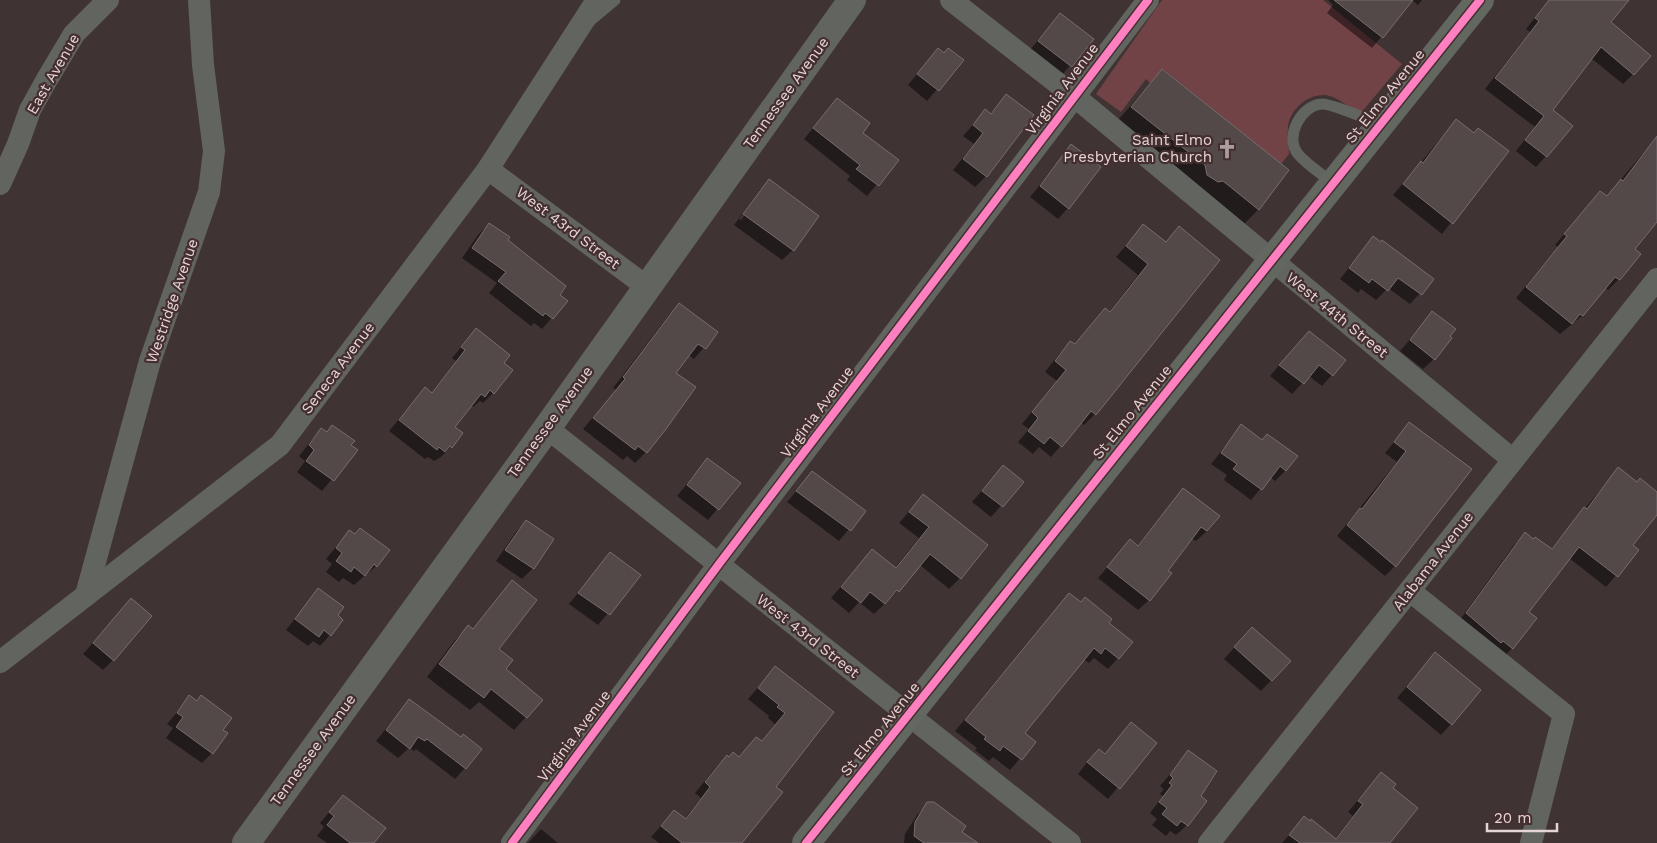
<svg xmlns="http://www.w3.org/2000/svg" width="1657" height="843" font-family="'Work Sans',sans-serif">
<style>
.green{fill:#724346}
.shadow{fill:#0007}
.building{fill:#534949;stroke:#796d6e}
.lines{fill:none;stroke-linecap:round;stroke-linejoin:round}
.service{stroke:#61645f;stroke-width:11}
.minor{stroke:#61645f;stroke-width:22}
.tertiary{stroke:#61645f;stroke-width:28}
.secondary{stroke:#626760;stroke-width:28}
.cycleway-casing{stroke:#452e2f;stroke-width:11}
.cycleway{stroke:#ff80c0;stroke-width:8}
.labels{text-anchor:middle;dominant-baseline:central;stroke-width:4.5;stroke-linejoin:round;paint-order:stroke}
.street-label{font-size:15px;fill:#e5d6d6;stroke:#452e2f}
.poi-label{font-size:15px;fill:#e5d6d6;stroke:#452e2f;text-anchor:end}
</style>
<rect width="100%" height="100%" fill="#403334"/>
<path class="green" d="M1162 0H1323L1402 64 1360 114C1352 109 1340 99 1330 96 1311 91 1290 108 1288 127 1287 136 1289 146 1289 154L1281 164 1163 69 1150 83 1146 79 1121 112 1096 94Z"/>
<g class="shadow">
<path d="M1328 0H1422L1418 5 1412 0 1372 48 1327 13 1333 5Z"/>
<path d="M1549 0H1626L1609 23 1633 74 1623 84 1591 58 1551 110 1546 156 1536 167 1516 151 1535 127 1485 89 1530 32 1526 29Z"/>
<path d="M1060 15 1092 40 1060 77 1028 52Z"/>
<path d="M938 49 944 54 962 60 927 101 908 85Z"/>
<path d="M1162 70 1287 170 1258 210 1238 230 1111 128Z"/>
<path d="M1006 96 1032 115 986 176 975 187 953 170 974 144 963 136 985 111 990 114Z"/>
<path d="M837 99 861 133 897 160 867 196 847 180 850 176 804 139Z"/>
<path d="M1456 121 1473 134 1507 151 1442 234 1393 195Z"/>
<path d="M1657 137V219L1633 249 1639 255 1619 279 1608 290 1605 287 1582 316 1560 334 1516 298 1558 247 1555 245 1590 203 1600 193 1606 197Z"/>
<path d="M1072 146 1068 208 1058 219 1030 197Z"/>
<path d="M769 181 793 250 782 260 734 225 759 191 739 219 741 220 762 191H759Z"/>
<path d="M489 224 566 301 542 329 534 323 531 326 489 293 497 283 462 258 478 235Z"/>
<path d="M1143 226 1165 243 1179 228 1218 260 1095 414 1084 425 1081 422 1051 457 1039 447 1033 454 1018 442 1029 429 1022 424 1057 381 1045 372 1060 353 1071 342 1074 345 1105 309 1109 312 1138 275 1116 257Z"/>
<path d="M1373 238 1432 280 1410 304 1388 288 1376 300 1361 289 1358 293 1340 279Z"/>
<path d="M680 305 717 332 694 359 688 355 674 373 694 387 646 452 635 463 627 456 623 460 583 429 616 390 613 388 669 315Z"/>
<path d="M1433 313 1434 359 1423 369 1400 351Z"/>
<path d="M476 330 502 363 493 393 483 403 480 401 473 407 471 405 453 427 451 447 441 457 434 461 428 457 425 459 389 431 425 389 431 394 456 361 452 358Z"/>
<path d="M1297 344 1332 375 1322 386 1309 376 1292 394 1270 376Z"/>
<path d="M1409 424 1395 566 1385 576 1337 536 1397 462 1385 453Z"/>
<path d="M333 426 356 450 322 491 297 472 305 461 299 456 321 429 326 433Z"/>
<path d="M1242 426 1261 441 1267 435 1286 470 1275 481 1270 477 1251 500 1224 480 1227 475 1211 464Z"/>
<path d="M707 460 739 483 708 520 677 496Z"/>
<path d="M1003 467 1022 482 991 517 972 502Z"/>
<path d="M1618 469 1637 483 1657 493V513L1631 545 1637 550 1606 587 1569 558 1528 612 1512 648 1502 659 1457 624 1514 545 1525 534 1550 550Z"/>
<path d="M812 473 864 511 839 541 787 502Z"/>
<path d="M1183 489 1207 531 1196 541 1191 538 1166 571 1149 600 1138 610 1098 578 1130 541 1137 546Z"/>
<path d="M923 496 960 578 949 589 920 565 898 591 874 614 859 602 849 613 831 598 872 551 894 569 919 538 899 523Z"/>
<path d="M526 521 552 540 533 568 522 579 496 561 516 532Z"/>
<path d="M349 531 376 566 354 585 343 578 339 582 326 572 332 564 326 559Z"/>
<path d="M610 554 639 576 598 625 569 604Z"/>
<path d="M512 582 497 649 526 717 514 730 479 702 470 710 427 677 455 640 468 627 472 630Z"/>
<path d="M318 590 336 616 330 635 320 646 313 641 308 646 286 630Z"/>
<path d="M1069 594 1118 658 1108 669 1094 658 1089 663 1083 659 1023 733 1034 742 1010 770 993 757 989 761 975 750 977 748 955 731Z"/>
<path d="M131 600 113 660 103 670 83 654Z"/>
<path d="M1242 639 1289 661 1261 691 1224 659Z"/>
<path d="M1435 654 1451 724 1441 735 1397 698Z"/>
<path d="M775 668 832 713 774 787 741 843H659L651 837 674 811 685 819 701 798 695 793 716 767 727 757 738 758 756 738 761 742 775 724 768 718 769 716 748 699Z"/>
<path d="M190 697 196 702 201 697 222 730 212 753 202 763 166 738 173 728 167 724Z"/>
<path d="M409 700 465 768 455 779 416 749 414 751 409 748 398 758 376 741Z"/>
<path d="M1132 724 1155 743 1108 799 1078 774 1088 761 1104 755Z"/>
<path d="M1189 752 1199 797 1187 825 1176 835 1170 831 1166 836 1152 825 1157 819 1150 813 1163 796 1160 794 1164 789 1160 786Z"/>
<path d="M1381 773 1391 789 1388 843H1282L1304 818 1335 839 1353 816 1348 812Z"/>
<path d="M343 796 373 843H327L317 836 324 827 320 823Z"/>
<path d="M928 804 960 832 971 843H904L905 834 917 815Z"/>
<path d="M541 829 558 843H528Z"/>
</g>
<g class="building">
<path d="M1334 0H1413L1383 38Z"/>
<path d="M1549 0H1629L1611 22 1651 56 1634 75 1601 47 1553 110 1573 126 1547 157 1525 140 1544 116 1495 78 1539 21 1535 18Z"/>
<path d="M1060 13 1094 39 1072 67 1038 41Z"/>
<path d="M938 48 944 53 948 48 964 60 939 91 917 74Z"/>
<path d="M1162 69 1289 170 1259 210 1223 181 1218 182 1207 175 1205 165 1131 107Z"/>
<path d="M1006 94 1034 115 987 177 963 159 983 133 973 125 985 109 991 114Z"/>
<path d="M837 98 870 123 863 133 899 160 879 186 856 169 860 165 813 128Z"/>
<path d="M1456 119 1474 133 1478 128 1509 151 1453 224 1403 184 1421 161 1423 163Z"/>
<path d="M1657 136V222L1635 249 1641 254 1620 280 1615 277 1583 316 1580 314 1572 324 1526 287 1567 236 1564 234 1600 191 1607 196 1621 179 1623 181Z"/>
<path d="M1071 144 1101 167 1069 209 1040 186Z"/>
<path d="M769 179 819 216 794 251 743 214Z"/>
<path d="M489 223 510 237 508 240 566 286 560 295 568 301 553 319 545 313 543 316 498 281 506 272 472 248Z"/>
<path d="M1143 224 1166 242 1179 226 1220 260 1096 415 1091 411 1062 447 1050 437 1044 444 1028 431 1038 418 1032 412 1066 370 1055 361 1070 341 1075 344 1105 308 1110 312 1148 264 1126 246Z"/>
<path d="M1373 236 1381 242 1382 240 1434 279 1422 295 1398 278 1388 291 1372 279 1369 283 1349 268Z"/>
<path d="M679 303 718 332 706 349 698 344 676 373 696 387 666 429 647 453 638 446 635 450 593 418 625 379 623 377Z"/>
<path d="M1432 311 1456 329 1450 336 1452 338 1435 360 1410 340Z"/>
<path d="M476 328 510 355 504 363 513 370 494 394 490 390 485 397 481 394 455 427 463 433 452 448 450 446 445 452 439 447 437 450 399 420 425 387 432 393 465 350 461 347Z"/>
<path d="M1309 331 1346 360 1333 376 1319 365 1304 384 1279 365Z"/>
<path d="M1409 422 1472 469 1396 567 1347 525 1360 508 1362 509 1406 451 1394 442Z"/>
<path d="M1241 424 1262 440 1267 434 1298 456 1286 471 1280 466 1262 490 1233 469 1237 464 1221 453Z"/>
<path d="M332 425 355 441 351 445 358 450 334 481 306 461 314 450 309 445 321 428 327 432Z"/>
<path d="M707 458 741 483 719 510 687 485Z"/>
<path d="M1003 465 1024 482 1003 507 982 491Z"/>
<path d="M1618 467 1637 482 1640 478 1657 492V515L1633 545 1639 550 1618 577 1579 547 1529 612 1537 618 1513 649 1503 641 1501 643 1466 613 1525 532 1533 539 1535 537 1552 549 1584 507 1587 509Z"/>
<path d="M812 471 866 511 851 531 796 491Z"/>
<path d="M1183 488 1220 516 1207 531 1201 527 1168 571 1172 573 1150 601 1107 567 1130 539 1138 546Z"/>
<path d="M923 494 988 545 961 579 930 554 899 592 897 590 885 604 870 592 861 603 841 587 872 549 896 568 929 527 909 512Z"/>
<path d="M526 520 554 539 534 569 505 550Z"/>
<path d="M360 528 390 550 377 567 374 564 365 576 354 567 351 572 336 561 342 553 336 548 349 530 355 534Z"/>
<path d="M610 552 641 575 610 615 578 593Z"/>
<path d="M512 580 537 600 499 649 513 660 506 669 543 700 527 718 491 689 484 698 439 664 468 625 473 629Z"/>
<path d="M318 588 344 607 338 615 343 620 331 636 324 630 319 637 295 619Z"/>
<path d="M1069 593 1081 602 1085 597 1112 619 1109 623 1133 642 1119 659 1105 648 1101 654 1094 648 1025 733 1036 742 1022 760 1003 746 1000 751 984 739 986 737 965 720Z"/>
<path d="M131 598 152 616 114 661 93 643Z"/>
<path d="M1252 627 1291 661 1272 681 1234 647Z"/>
<path d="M1435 652 1481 690 1452 725 1407 687Z"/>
<path d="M775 666 834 712 776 787 783 792 742 843H682L661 826 674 810 686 819 710 787 705 782 727 755 729 757 733 752 739 757 756 737 762 741 785 713 777 707 779 705 758 688Z"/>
<path d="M189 695 197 701 201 695 232 718 223 730 228 733 213 754 176 727 183 717 177 713Z"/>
<path d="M409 699 461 737 463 734 482 749 466 769 427 739 425 741 418 737 410 749 386 730Z"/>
<path d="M1131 722 1157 743 1120 789 1087 762 1099 749 1105 754Z"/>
<path d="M1188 750 1217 771 1201 796 1207 801 1188 826 1181 821 1177 826 1162 814 1167 808 1159 802 1172 785 1169 783 1173 778 1170 775Z"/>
<path d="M1381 772 1396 784 1393 788 1418 808 1390 843H1300L1289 835 1304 816 1310 821 1311 819 1336 839 1363 804 1358 801Z"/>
<path d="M343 795 386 828 374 843H350L327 825 334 816 329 812Z"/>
<path d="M927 802H934L966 826 962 832 978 843H924L914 836 915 822Z"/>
</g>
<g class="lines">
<g class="service">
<path d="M590 21 615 0"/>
<path d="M1333 183C1322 174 1307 165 1298 154 1284 137 1301 105 1322 104 1331 103 1368 120 1380 123"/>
</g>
<g class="minor">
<path d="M951 0 1074 96 1513 460"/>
<path d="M488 169 647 287"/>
<path d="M0 184 18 144 30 110 46 81 74 34 108 0"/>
<path d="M547 428 1070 843"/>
<path d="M1410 591 1564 714 1531 843"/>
<path d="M86 595 150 361 209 192 214 151 203 65 199 0"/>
<path d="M0 662 280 445 488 169 597 0"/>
<path d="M512 843 719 564 1148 0"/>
<path d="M1209 843 1657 279"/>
</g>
<path class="tertiary" d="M246 843 547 428 852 0"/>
<path class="secondary" d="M806 843 1480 0"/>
<defs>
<g id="cycleway">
<path d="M512 843 719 564 1148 0"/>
<path d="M806 843 1480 0"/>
</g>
</defs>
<use href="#cycleway" class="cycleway-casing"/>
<use href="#cycleway" class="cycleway"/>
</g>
<defs>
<symbol id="church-bare" viewBox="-9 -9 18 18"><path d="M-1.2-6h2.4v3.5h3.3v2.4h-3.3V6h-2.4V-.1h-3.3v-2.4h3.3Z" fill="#ab9d9d" stroke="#452e2f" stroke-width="2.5" paint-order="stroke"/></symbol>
</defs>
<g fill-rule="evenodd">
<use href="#church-bare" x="1213" y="135" width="28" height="28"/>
</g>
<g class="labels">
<g class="street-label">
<text transform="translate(53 74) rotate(-60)">East Avenue</text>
<text transform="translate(1062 89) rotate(-53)">Virginia Avenue</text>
<text transform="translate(786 93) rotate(-54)">Tennessee Avenue</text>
<text transform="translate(1385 96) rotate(-51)">St Elmo Avenue</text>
<text transform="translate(568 228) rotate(37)">West 43rd Street</text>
<text transform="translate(172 301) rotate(-71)">Westridge Avenue</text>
<text transform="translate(1337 315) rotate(39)">West 44th Street</text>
<text transform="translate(338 368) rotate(-53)">Seneca Avenue</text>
<text transform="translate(817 412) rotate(-53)">Virginia Avenue</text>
<text transform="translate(1132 412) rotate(-51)">St Elmo Avenue</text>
<text transform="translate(550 422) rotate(-54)">Tennessee Avenue</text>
<text transform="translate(1433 561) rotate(-52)">Alabama Avenue</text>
<text transform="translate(808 636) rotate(38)">West 43rd Street</text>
<text transform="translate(880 729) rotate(-51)">St Elmo Avenue</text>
<text transform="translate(574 736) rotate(-53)">Virginia Avenue</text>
<text transform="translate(313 750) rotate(-54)">Tennessee Avenue</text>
</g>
<g class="poi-label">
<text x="1212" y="140">Saint Elmo<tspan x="1212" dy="17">Presbyterian Church</tspan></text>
</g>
</g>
<path d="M1487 823v8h70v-8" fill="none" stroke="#e5d6d6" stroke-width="2.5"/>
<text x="1494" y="823" font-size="15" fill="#e5d6d6" stroke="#452e2f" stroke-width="4" paint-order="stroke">20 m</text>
</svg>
